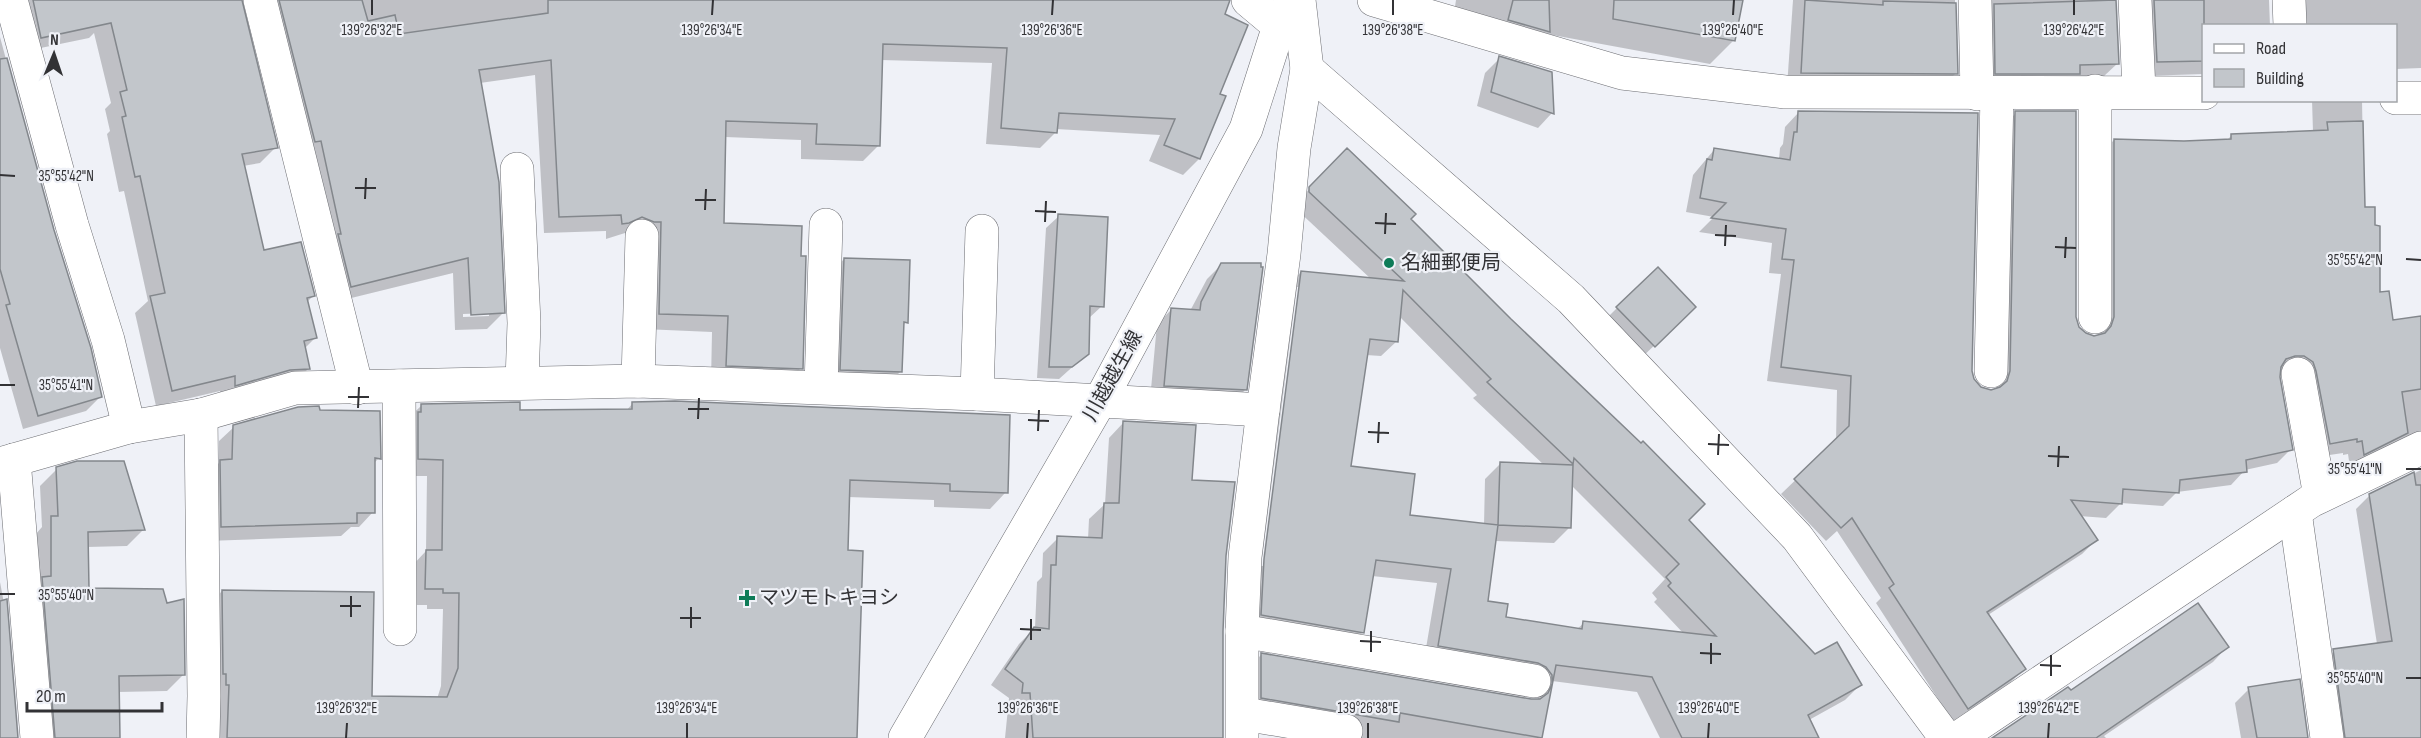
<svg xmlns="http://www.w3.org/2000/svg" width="2421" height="738" font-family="'Sofia Sans Condensed','Noto Sans JP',sans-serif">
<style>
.shadow{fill:#0003;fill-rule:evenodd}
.building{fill:#c2c6cb;stroke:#83878c;stroke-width:1.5;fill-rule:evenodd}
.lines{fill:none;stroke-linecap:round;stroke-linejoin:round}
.minor-casing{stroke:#6c6d72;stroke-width:34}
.major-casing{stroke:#6c6d72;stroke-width:34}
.minor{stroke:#fff;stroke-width:33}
.major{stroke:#fff;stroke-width:33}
.ticks{fill:none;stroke:#323235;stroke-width:2}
.poi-dot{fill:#0d7b57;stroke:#eff1f7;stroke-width:2}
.labels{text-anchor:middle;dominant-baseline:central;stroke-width:4.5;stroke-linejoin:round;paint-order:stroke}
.poi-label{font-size:20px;fill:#323235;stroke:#eff1f7;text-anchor:start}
.street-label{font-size:20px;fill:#323235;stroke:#eff1f7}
.ticks-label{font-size:15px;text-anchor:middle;fill:#323235;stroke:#eff1f7;stroke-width:4.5;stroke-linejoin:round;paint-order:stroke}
</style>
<rect width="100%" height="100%" fill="#eff1f7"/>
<g class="shadow">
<path d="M8 0H240L276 147 260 163 243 166 263 251 313 296 307 302 315 338 304 349 309 368 293 384 219 401 220 391 156 406 135 313 148 301 124 191 119 192 107 134 110 131 105 109 111 103 94 33 89 38 26 51Z"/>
<path d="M253 0H1215L1223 15 1218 95 1199 159 1183 175 1149 161 1160 135 1056 129V132L1040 148 986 144 992 63 881 60 879 145 863 161 801 159V140L725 137 722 225 801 368 785 384 711 381 712 332 643 329 638 238 625 233 606 239V231L544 233 535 75 480 83 503 313 487 329 455 330 453 273 335 302ZM489 313V316L463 317V314Z"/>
<path d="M1456 0H1741L1734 40 1710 64 1547 34 1526 55 1454 13Z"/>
<path d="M1793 0H1955L1956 73 1942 87H1787Z"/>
<path d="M1972 0H2115L2118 63 2103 77 1982 87Z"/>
<path d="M2132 0H2269L2270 26H2204V74L2143 76Z"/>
<path d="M2286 0H2421V68L2396 69V26H2295Z"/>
<path d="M0 37 52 230 101 396 86 411 23 429 0 348Z"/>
<path d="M1500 58 1552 113 1538 128 1477 106 1485 73Z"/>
<path d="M2312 100H2362L2364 209 2378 293 2392 322 2421 317V451L2350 468 2348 454 2343 455V453L2316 457 2290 370H2279L2291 449 2277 463 2245 470 2231 485 2177 492 2163 506 2121 503 2106 518 2079 516 2096 540 2082 554 1988 615 2024 669 2010 683 1953 722 1876 603 1881 598 1837 531 1826 541 1781 494 1836 441 1837 390 1767 381 1781 274 1769 273 1772 243 1699 232 1714 217 1686 212 1693 175 1714 150 1779 159 1780 148 1783 144 1785 127 1799 112 1971 371 1973 380 1980 388 1991 391 1995 390 1996 387 2002 127 2016 113 2078 328 2085 335 2094 337 2099 336 2100 332V154L2114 140 2184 143 2226 141 2232 135 2313 132Z"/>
<path d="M1347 150 1815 656 1860 685 1845 700 1809 720 1817 738H1660L1637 692 1552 681 1541 738H1348L1246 713V670L1261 655 1538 700 1537 691 1424 660 1437 583 1372 576 1363 632 1348 647 1247 630 1286 288 1301 272 1371 279 1294 207 1295 204ZM1297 287H1300L1264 566H1261ZM1399 316 1477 395 1473 398 1544 465 1500 464 1485 479 1484 525 1408 516 1350 468 1366 355 1381 356 1397 341ZM1571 485 1665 579 1652 593 1657 599 1654 602 1684 634 1584 623 1577 629 1504 618 1486 602 1495 541 1554 543 1570 527Z"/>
<path d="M1059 216 1102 306 1089 318 1087 354 1059 379 1037 378 1046 228Z"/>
<path d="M844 259 906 322 902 326 900 372 887 385 827 383 831 273Z"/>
<path d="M1222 264 1245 390 1231 404 1150 400 1157 324 1172 309 1190 311 1207 279Z"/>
<path d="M1617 308 1680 321 1639 360 1603 322Z"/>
<path d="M633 403 1006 492 990 509 934 507V500L848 497 831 738H212L206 608 222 591 370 698 437 699 441 686 443 609H427V605H409L410 568 426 551 427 476H402L404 422 421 406 519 412 626 411Z"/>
<path d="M319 411 379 458 373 464V512L359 527H351L341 536 207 541 206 476 219 463V441L234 427Z"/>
<path d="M1124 422 1191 482 1225 556 1222 631V738H1005L1009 698 991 685 1019 644 1035 628 1037 582 1042 577 1043 553 1058 538 1088 539 1089 519 1105 504 1109 438Z"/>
<path d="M57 469 144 529 127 546 87 547V590L184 674 167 691 118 692 119 738H38L35 535 42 527 40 486Z"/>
<path d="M2421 470V738H2330L2320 665 2334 651 2377 644 2356 509 2370 495Z"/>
<path d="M0 582 6 614 17 738H0Z"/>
<path d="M2227 647 2213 662 2104 736 2106 738H1994L2070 692Z"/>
<path d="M2249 689 2307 738H2241L2235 703Z"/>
</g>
<g class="building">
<path d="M33 0H242L278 148 242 154 264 250 301 242 315 296 307 298 317 338 304 341 310 369 290 370 235 386V376L172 391 150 296 165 293 140 176 135 177 122 117 126 116 120 92 127 90 111 23 41 38Z"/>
<path d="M279 0H362L368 21 395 15 399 34 548 13V0H1230L1225 14 1248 25 1220 94 1226 96 1200 159 1164 145 1175 119 1059 113 1057 133 1001 128 1007 48 883 44 880 146 816 144 817 124 726 121 724 223 802 226 801 256H806L803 369 726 366 728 316 659 314 661 222H654L642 217 629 223 622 224 621 215 559 217 551 60 479 70 499 182 505 313 471 315 468 258 351 287 338 234H341L321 141 315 142Z"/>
<path d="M1513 0H1549L1550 32 1508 20Z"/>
<path d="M1614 0H1743L1735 41 1613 19Z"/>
<path d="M1805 0 1883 5V1L1956 3 1958 74 1801 73Z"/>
<path d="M2116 0 2119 64 2080 65V74H1995L1994 4Z"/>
<path d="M2154 0H2204V61L2157 62Z"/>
<path d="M1499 56 1552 72 1554 114 1491 92Z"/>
<path d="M7 58 54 230 91 348 102 397 38 416 6 305 10 304 0 269V59Z"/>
<path d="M1798 111 1978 113 1972 371 1974 379 1981 387 1991 390 2000 387 2007 381 2010 371 2015 111H2076V317L2079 327 2086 333 2094 336 2105 333 2111 326 2114 317V139L2184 141 2231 139V134L2328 130 2327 122 2363 121 2365 207H2375V225L2380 226V292L2389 291 2393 320 2421 316V389L2402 392 2408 433 2364 455 2362 441 2357 442V439L2330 444 2316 371 2313 362 2304 356H2295L2286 359 2281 367 2280 377 2293 450 2246 460 2247 472 2180 480 2179 493 2123 489 2122 504 2071 500 2098 540 1987 612 2026 669 1968 709 1889 588 1894 584 1852 518 1841 528 1794 479 1849 426 1851 376 1781 367 1794 260 1782 259 1786 229 1711 218 1726 203 1700 198 1707 159 1712 160 1714 148 1790 160 1794 132H1797Z"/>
<path d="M1347 148 1416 214 1411 219 1511 319 1641 443 1643 441 1705 504 1689 520 1815 654 1837 642 1862 685 1808 715 1819 738H1682L1652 677 1556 665 1542 738 1400 713 1399 722 1261 698V653L1531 699H1540L1548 693 1552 684V675L1546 667 1538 663 1438 646 1451 569 1376 560 1364 633 1261 615 1264 559 1301 271 1404 281 1309 192V187ZM1403 290 1491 379 1487 382 1573 464 1574 458 1679 564 1666 577 1671 583 1668 586 1716 636 1583 621 1582 629 1506 617 1508 604 1488 601 1498 525 1571 528 1573 465 1500 462 1498 525 1410 515 1415 474 1351 466 1370 339 1398 342Z"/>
<path d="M1058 214 1108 217 1104 307 1090 306 1089 354 1072 367H1049Z"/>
<path d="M844 258 910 260 908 323 904 322 902 372 840 370Z"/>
<path d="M1221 263H1261V267H1263L1247 390 1164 386 1171 308 1200 310 1201 302Z"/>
<path d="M1658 267 1696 307 1655 347 1616 307Z"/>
<path d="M675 401 1010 415 1008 493 950 491V484L850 480 848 550 863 551 857 738H227L229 685H226V674H223L222 590 374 592 372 696 447 697 458 668 459 593H443V589H425L426 550H442L443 460 418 459V412H421V404L520 402V410L632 409V402Z"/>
<path d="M319 406 320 410 380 411 381 459 375 458V513H357V523L221 527 220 460 232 459 233 425 298 407Z"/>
<path d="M1123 421 1196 425 1192 480 1235 482 1226 556 1223 631V738H1033L1030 693H1022L1023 683 1005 669 1034 627 1049 629 1051 565H1056L1057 536 1102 538 1104 503H1119Z"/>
<path d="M77 461H124L145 530 88 532 89 588 163 589 167 603 184 599 185 675 119 676 120 738H55L42 577 51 576V516H58L56 467Z"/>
<path d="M2414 472 2416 485H2421V738H2345L2333 649 2392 641 2369 494Z"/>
<path d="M7 599 18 738H0V601Z"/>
<path d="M2198 603 2229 647 2096 738H1992L2068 687 2071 690Z"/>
<path d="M2300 679 2308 738H2257L2248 687Z"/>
</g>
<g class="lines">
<defs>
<g id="minor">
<path d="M11 0 72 225 108 340 129 427"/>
<path d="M260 0 357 388"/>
<path d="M1248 0 1279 26"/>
<path d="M1299 0 1307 69"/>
<path d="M1374 0 1622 73 1785 92 2204 93"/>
<path d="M1975 0 1977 94"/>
<path d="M2135 0 2139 91"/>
<path d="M2289 0 2290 26"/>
<path d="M2095 91V317"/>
<path d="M2396 98H2421"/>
<path d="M517 169 524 323 522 382"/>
<path d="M1991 371 1997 94"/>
<path d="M2298 374 2320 496"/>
<path d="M638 381 642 236"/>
<path d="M399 386 400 629"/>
<path d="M821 387 826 225"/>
<path d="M977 394 982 231"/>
<path d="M201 415 204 696 203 738"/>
<path d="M14 460 37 738"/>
<path d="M0 464 129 427 201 415 295 388 638 381 977 394 1263 410 1284 254 1294 148 1307 69 1571 299 1797 537 1946 738"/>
<path d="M2295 512 2327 738"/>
<path d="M1242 631 1534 681"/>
<path d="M1244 714 1346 731"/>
<path d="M1242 738V631L1245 557 1263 410"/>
<path d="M1958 738 2311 501 2421 448"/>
</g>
<path id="major" d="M905 738 1100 401 1246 129 1279 26 1292 0"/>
</defs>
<use href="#minor" class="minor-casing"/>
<use href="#major" class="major-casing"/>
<use href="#minor" class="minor"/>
<use href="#major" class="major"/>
</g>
<path class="ticks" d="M372 15V0M712 15 713 0M1052 15 1053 0M1393 15V0M1733 15 1734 0M2074 15V0M0 175 15 176M355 188H376M365 199 366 178M695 200H716M705 210 706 189M1035 211 1056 212M1045 222 1046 201M1375 223 1396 224M1385 234 1386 213M1715 235 1736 236M1725 246 1726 225M2055 247 2076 248M2065 258 2066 237M2406 259 2421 260M0 385H15M348 397H369M358 408 359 387M688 409H709M698 419 699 398M1028 420 1049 421M1038 431 1039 410M1368 432 1389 433M1378 443 1379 422M1708 444 1729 445M1718 455 1719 434M2048 456 2069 457M2058 467 2059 446M2406 469H2421M0 594H15M340 606H361M351 617V596M680 618H701M691 628V607M1020 629 1041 630M1031 640V619M1360 641 1381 642M1371 652V631M1700 653 1721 654M1711 664V643M2040 665 2061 666M2051 676V655M2406 678H2421M346 738 347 723M687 738V723M1027 738 1028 723M1368 738V723M1708 738 1709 723M2048 738 2049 723"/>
<g class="poi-dot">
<circle cx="1389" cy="263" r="6"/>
<path d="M744 589h6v6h6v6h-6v6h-6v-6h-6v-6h6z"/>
</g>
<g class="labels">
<g class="poi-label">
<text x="1401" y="263">名細郵便局</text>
<text x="759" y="598">マツモトキヨシ</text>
</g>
<g class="street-label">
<text transform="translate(1113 376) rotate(-61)">川越越生線</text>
</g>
</g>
<g class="ticks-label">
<text x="372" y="35">139°26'32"E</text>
<text x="712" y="35">139°26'34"E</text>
<text x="1052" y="35">139°26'36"E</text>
<text x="1393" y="35">139°26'38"E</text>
<text x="1733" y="35">139°26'40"E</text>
<text x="2074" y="35">139°26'42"E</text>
<text x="66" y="181">35°55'42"N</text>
<text x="2355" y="265">35°55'42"N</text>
<text x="66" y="390">35°55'41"N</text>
<text x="2355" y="474">35°55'41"N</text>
<text x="66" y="600">35°55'40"N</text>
<text x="2355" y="683">35°55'40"N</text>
<text x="347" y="713">139°26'32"E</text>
<text x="687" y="713">139°26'34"E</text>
<text x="1028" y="713">139°26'36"E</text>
<text x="1368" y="713">139°26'38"E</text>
<text x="1709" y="713">139°26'40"E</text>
<text x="2049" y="713">139°26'42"E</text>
</g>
<rect x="2202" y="24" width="195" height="78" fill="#eff1f7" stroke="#a3a5a9" stroke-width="1.5"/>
<rect x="2214" y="44" width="30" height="9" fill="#ffffff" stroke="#a3a5a9" stroke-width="1.5"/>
<text x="2256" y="54" font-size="18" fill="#323235">Road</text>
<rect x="2214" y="69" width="30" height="18" fill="#c2c6cb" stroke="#a3a5a9" stroke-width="1.5"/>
<text x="2256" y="84" font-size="18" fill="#323235">Building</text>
<g transform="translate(54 54) rotate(2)" stroke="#eff1f7" stroke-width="4.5" paint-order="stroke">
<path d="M0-4.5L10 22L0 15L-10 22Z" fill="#323235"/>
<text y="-9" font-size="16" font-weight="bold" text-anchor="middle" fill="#323235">N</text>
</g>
<path d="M27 702v9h135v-9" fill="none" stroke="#323235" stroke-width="3"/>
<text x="36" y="702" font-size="18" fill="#323235" stroke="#eff1f7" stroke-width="4.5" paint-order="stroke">20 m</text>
</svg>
